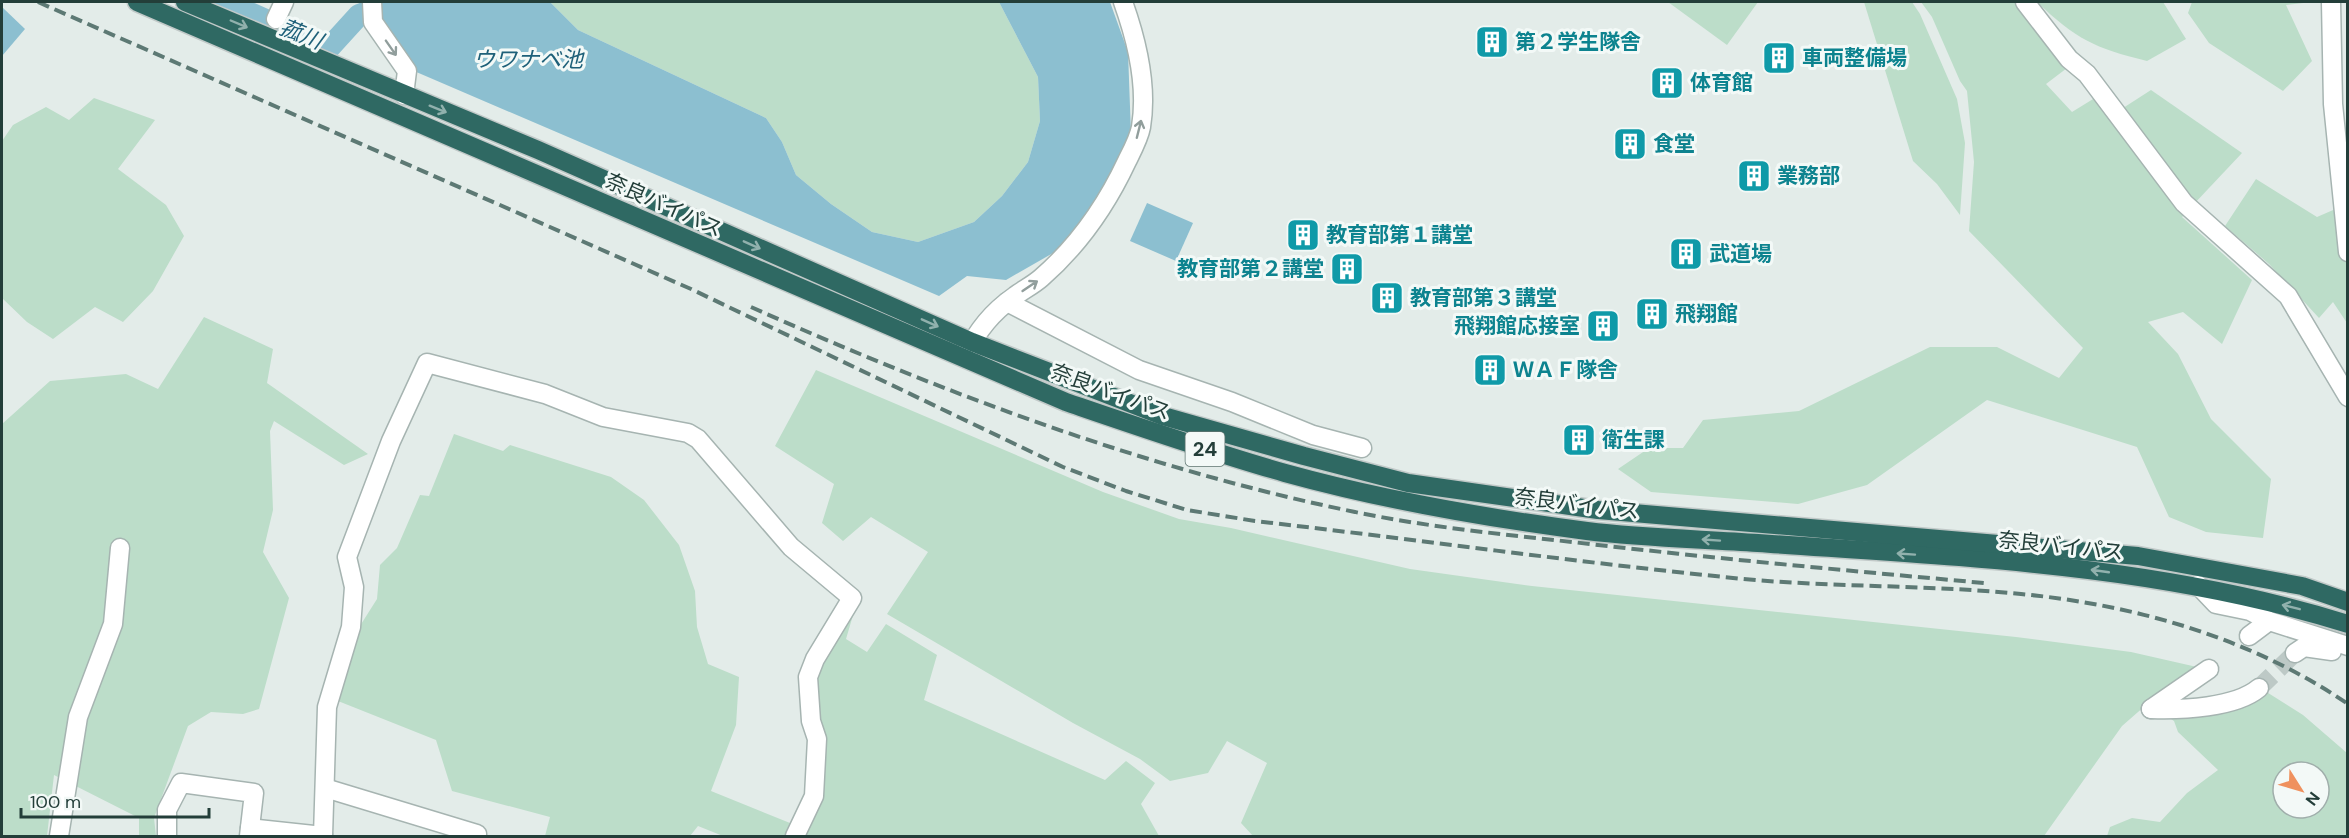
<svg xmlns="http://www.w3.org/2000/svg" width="2349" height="838" font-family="'DM Sans','Noto Sans JP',sans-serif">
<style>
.green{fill:#bcddc9;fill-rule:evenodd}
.water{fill:#8cbfd0}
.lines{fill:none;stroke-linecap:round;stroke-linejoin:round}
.river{stroke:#8cbfd0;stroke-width:22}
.minor-tunnel{stroke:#bdc9c6;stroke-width:18;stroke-dasharray:18 9;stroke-linecap:butt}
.minor-casing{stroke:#a6b4b1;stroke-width:21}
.highway-casing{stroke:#c1c9c8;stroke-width:21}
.minor{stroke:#fff;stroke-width:18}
.highway{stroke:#2f6963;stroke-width:18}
.rail{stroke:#5d7974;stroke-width:4;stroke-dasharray:12 6;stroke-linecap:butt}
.oneway{stroke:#91b1ad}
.oneway2{stroke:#919e9c}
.labels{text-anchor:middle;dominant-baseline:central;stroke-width:6;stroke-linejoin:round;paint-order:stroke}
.shield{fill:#f3f9f7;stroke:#617672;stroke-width:1.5}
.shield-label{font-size:20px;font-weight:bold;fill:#233e39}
.culture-label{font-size:21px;font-weight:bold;fill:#0d838f;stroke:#f3f9f7;text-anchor:start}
.street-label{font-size:21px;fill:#233e39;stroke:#f3f9f7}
.water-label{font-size:22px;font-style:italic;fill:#1e6079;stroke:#f3f9f7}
</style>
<rect width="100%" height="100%" fill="#e3ece9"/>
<g class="green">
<path d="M550 2H999L1038 77 1040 121 1028 162 1002 196 974 222 918 242 872 232 831 204 796 175 782 142 766 118 578 30Z"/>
<path d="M1668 2H1758L1727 45Z"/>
<path d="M1864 2H1912L1920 14 1957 99 1965 143 1960 215 1937 184 1913 161Z"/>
<path d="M1921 2H2023L2071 65 2046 84 2072 112 2098 96 2189 210 2182 217 2252 280 2222 344 2183 312 2148 322 2178 354 2211 419 2271 479 2263 538 2206 532 2169 517 2137 447 1987 400 1867 485 1798 504 1651 492 1618 469 1649 448H1683L1703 420 1799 411 1930 347H1997L2059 378 2083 348 1969 231 1974 162 1967 91 1960 81 1932 17Z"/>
<path d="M2037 2H2163L2186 39 2147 61C2094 48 2076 39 2037 2Z"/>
<path d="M2192 2H2312L2286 5 2312 61 2283 91 2209 43 2188 13Z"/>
<path d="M2151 90 2242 153 2193 205 2120 110Z"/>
<path d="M94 98 155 120 118 169 166 205 184 236 153 291 123 322 95 307 53 339 27 322 2 298V141L13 125 46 107 69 120Z"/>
<path d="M2256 179 2317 217 2347 204V323L2333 302 2319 318 2269 264 2225 226Z"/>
<path d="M204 317 273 349 267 383 368 454 344 465 274 421 270 431 273 510 263 552 289 598 259 709 243 714 211 712 188 726 154 818 156 836H139V818L54 775 47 836H2V424L50 381 126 374 158 389Z"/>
<path d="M816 370 1103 492 1179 519 1231 528 1410 569 1532 586 2016 637 2131 652 2197 667 2146 705 2122 726 2044 836H1253L1241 823 1267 763 1227 741 1208 773 1170 781 1140 759 1073 723 887 614 928 552 871 517 843 541 822 523 834 484 775 446Z"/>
<path d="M454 434 503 451 510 445 611 477 644 500 679 545 695 591 697 627 708 664 739 677 736 725 711 791 795 825 788 836H723L698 826 690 836H545L550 817 452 791 436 740 338 701 358 629 377 599 380 565 397 548 420 495 429 496Z"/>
<path d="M856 605 846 639 867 652 886 624 937 655 924 700 1105 780 1126 761 1155 783 1141 804 1159 836H795L817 798 813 675Z"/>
<path d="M2265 691 2303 715 2347 753V836H2107L2110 827 2132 818 2160 822 2187 793 2218 770 2178 732 2174 721 2165 715 2245 707 2257 700ZM2283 772H2319V808H2283Z"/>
</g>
<g class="water">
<path d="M381 2H550L578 30 766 118 782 142 796 175 831 204 872 232 918 242 974 222 1002 196 1028 162 1040 121 1038 77 999 2H1110L1128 52 1131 134 1103 193 1067 245 1006 280 967 276 939 296 414 71 378 16Z"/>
<path d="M2 7 25 29 2 56Z"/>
<path d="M1147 203 1193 223 1176 261 1130 241Z"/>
</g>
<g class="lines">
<path class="river" d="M225 2 329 48 359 15 367 12"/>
<path class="minor-tunnel" d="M2259 688 2295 653"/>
<defs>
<g id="minor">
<path d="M372 2 373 22 407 71 404 95"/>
<path d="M2025 2 2069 59 2087 74 2184 203 2288 296 2348 397"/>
<path d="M2331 2 2333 104 2348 252"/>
<path d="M276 19 284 2"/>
<path d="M1007 302 1139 370 1232 402 1313 435 1362 448"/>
<path d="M965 355C978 330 992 312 1015 296 1023 290 1033 285 1041 278 1079 245 1106 206 1127 161 1132 151 1139 138 1141 127 1148 85 1137 41 1123 2"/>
<path d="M2198 585 2216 604 2250 611 2269 621 2348 646"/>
<path d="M2249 636 2269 621"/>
<path d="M2295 653 2304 647 2332 651"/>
<path d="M2151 709C2182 710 2235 708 2259 688"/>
<path d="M2151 709 2209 669"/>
<path d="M325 788 477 834 476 836"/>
<path d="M250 828 323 836"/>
<path d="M59 836 78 717 113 624 120 548"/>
<path d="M167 836V810L181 783 254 793 249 836"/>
<path d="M323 836 327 707 351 627 354 587 347 557 391 441 427 363 545 394 603 417 688 433 698 439 791 547 852 598 815 659 808 677 811 721 817 739 814 796 795 836"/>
</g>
<g id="highway">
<path d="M137 2 1066 402C1139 427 1211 452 1285 473 1383 500 1486 518 1587 531 1644 538 1701 539 1758 543 1956 557 2157 564 2348 624"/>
<path d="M185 2 538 150 972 342 1163 416 1304 456 1408 483 1598 510 2138 556 2302 586 2348 602"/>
</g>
</defs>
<use href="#minor" class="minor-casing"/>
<use href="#highway" class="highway-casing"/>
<use href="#minor" class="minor"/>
<use href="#highway" class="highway"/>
<g class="rail">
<path d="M38 2 691 289 1063 467 1126 491 1187 510 1255 521C1412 539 1567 561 1724 577 1823 588 1922 584 2021 594 2136 605 2251 638 2348 704"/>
<path d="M751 307C946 394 1146 469 1355 512 1432 528 1511 535 1590 544 1721 559 1852 571 1984 583"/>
</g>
</g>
<defs><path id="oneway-shaft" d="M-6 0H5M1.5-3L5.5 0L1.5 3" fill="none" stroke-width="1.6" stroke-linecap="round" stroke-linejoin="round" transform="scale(1.5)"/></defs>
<g class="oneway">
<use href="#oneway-shaft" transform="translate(239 24) rotate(23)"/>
<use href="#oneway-shaft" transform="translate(438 109) rotate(22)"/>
<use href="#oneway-shaft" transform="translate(752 245) rotate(24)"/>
<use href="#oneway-shaft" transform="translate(930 323) rotate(24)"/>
<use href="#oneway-shaft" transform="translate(1711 540) rotate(-176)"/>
<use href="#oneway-shaft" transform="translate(1906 554) rotate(-176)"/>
<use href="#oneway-shaft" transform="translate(2100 571) rotate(-172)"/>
<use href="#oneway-shaft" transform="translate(2291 607) rotate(-166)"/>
</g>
<g class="oneway2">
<use href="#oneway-shaft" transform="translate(391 48) rotate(55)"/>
<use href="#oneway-shaft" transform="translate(1139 129) rotate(-76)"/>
<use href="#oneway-shaft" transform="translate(1030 286) rotate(-34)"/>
</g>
<defs>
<symbol id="building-square" viewBox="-11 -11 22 22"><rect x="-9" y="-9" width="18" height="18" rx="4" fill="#0f9aa8" stroke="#f3f9f7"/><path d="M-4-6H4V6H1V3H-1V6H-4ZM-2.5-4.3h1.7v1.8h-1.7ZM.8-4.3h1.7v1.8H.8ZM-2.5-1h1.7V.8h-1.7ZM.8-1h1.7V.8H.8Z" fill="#fff"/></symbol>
</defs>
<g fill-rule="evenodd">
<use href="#building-square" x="1473" y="23" width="38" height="38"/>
<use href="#building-square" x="1760" y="39" width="38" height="38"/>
<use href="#building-square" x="1648" y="64" width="38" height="38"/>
<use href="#building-square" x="1611" y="125" width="38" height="38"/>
<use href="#building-square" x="1735" y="157" width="38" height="38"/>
<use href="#building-square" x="1284" y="216" width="38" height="38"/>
<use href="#building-square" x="1667" y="235" width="38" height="38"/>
<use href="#building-square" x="1328" y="250" width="38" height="38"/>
<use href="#building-square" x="1368" y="279" width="38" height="38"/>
<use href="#building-square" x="1633" y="295" width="38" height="38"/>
<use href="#building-square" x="1584" y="307" width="38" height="38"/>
<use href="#building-square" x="1471" y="351" width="38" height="38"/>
<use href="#building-square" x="1560" y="421" width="38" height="38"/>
</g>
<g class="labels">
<rect class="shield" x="1185.5" y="432" width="39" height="34" rx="4.5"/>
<g class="shield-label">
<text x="1205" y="449">24</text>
</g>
<g class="culture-label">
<text x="1515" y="42">第２学生隊舎</text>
<text x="1802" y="58">車両整備場</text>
<text x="1690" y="83">体育館</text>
<text x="1653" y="144">食堂</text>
<text x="1777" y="176">業務部</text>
<text x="1326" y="235">教育部第１講堂</text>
<text x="1709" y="254">武道場</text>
<text x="1324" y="269" text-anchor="end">教育部第２講堂</text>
<text x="1410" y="298">教育部第３講堂</text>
<text x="1675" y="314">飛翔館</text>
<text x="1580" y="326" text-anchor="end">飛翔館応接室</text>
<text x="1513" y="370">ＷＡＦ隊舎</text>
<text x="1602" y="440">衛生課</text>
</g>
<g class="street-label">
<text transform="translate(664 205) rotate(24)">奈良バイパス</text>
<text transform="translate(1111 392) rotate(20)">奈良バイパス</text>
<text transform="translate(1577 504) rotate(7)">奈良バイパス</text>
<text transform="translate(2061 546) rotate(6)">奈良バイパス</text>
</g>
<g class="water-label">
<text transform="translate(301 34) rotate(22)">菰川</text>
<text x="528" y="59">ウワナベ池</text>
</g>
</g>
<rect width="2349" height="838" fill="none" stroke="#233e39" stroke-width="6"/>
<g transform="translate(2301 790) rotate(127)"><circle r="28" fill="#f3f9f7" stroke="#a0aeab" stroke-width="1.5"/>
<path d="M0-4.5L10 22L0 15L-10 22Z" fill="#ef915e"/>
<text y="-9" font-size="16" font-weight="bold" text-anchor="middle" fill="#233e39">N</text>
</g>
<path d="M21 808v9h188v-9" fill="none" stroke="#233e39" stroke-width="3"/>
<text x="30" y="808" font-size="18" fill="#233e39" stroke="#f3f9f7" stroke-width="4.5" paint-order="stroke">100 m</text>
</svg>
